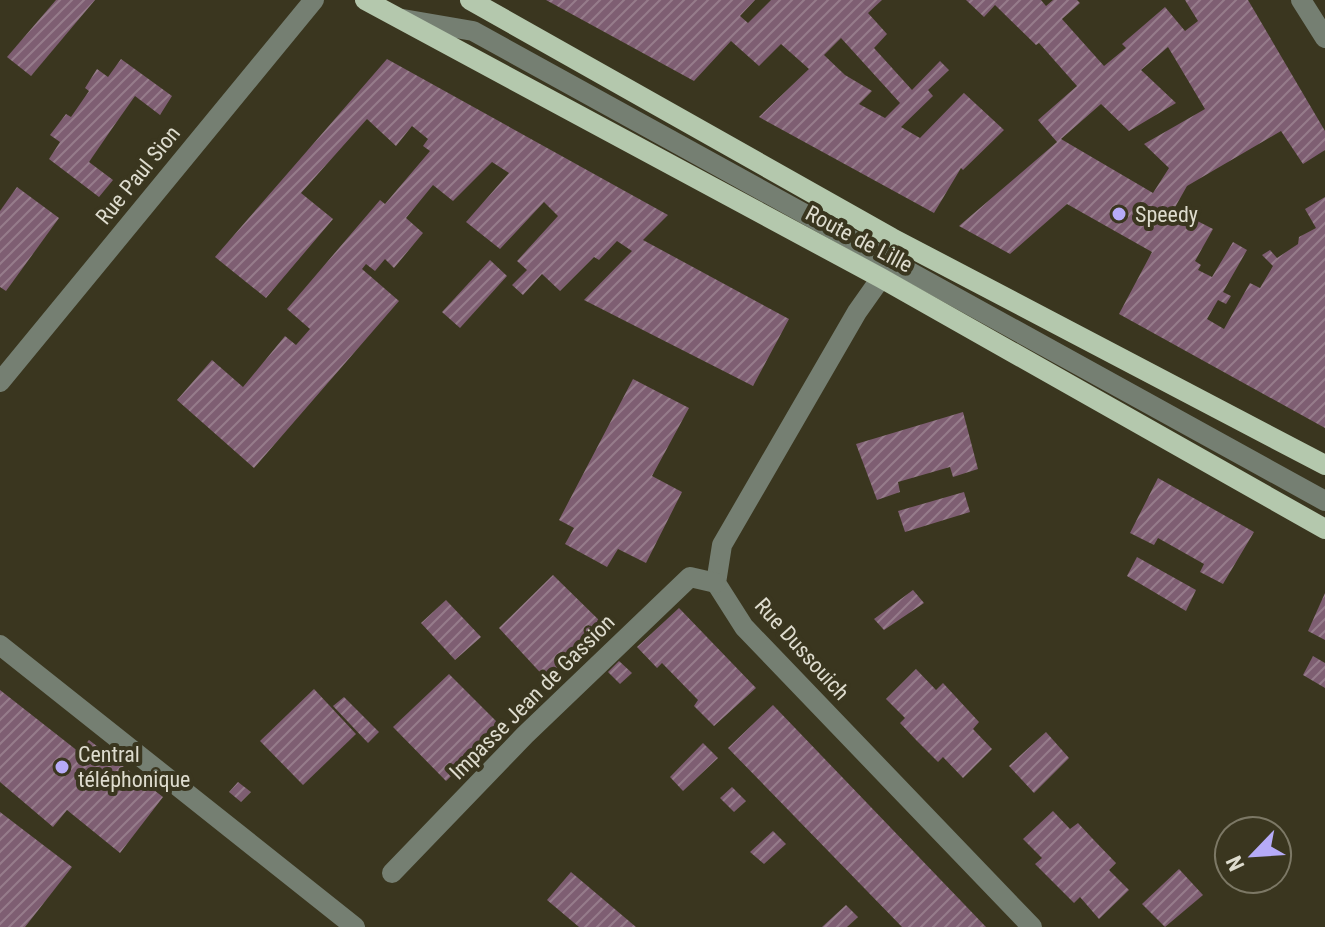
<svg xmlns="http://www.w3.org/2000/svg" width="1325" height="927" font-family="'Roboto Condensed',sans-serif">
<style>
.building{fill:url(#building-hatch);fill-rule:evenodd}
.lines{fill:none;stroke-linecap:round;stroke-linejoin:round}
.minor{stroke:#757f72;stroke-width:20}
.major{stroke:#b4c8ad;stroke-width:20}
.poi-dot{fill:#b6abf8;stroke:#3a361f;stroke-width:3}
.labels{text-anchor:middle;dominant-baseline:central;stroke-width:8;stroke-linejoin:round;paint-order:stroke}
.street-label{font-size:22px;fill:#dedcce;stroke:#3a361f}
.poi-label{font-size:22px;fill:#dedcce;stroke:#3a361f;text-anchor:start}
</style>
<defs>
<pattern id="building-hatch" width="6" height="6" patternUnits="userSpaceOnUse" patternTransform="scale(2)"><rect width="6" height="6" fill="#7e5e72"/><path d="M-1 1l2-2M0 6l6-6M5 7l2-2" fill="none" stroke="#967c8b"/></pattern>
</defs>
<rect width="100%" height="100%" fill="#3a361f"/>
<g class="building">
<path d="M56 0H95L31 76 7 57Z"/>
<path d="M546 0H755L740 16 748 23 771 0H882L868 13 887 34 874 48 912 90 940 61 949 70 928 90 933 96 901 127 920 138 964 93 1004 130 963 170 961 168 934 213 759 117 809 69 781 44 759 66 731 41 694 81ZM841 38 900 103 885 118 859 104 872 91 845 75 824 55Z"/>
<path d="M966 0H1041L1046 6 1053 0H1077L1080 3 1062 19 1104 66 1126 48 1122 44 1165 7 1185 31 1198 21 1185 0H1248L1325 131V150L1303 164 1281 131 1187 186 1174 209 1213 229 1195 261 1201 265 1198 270 1212 277 1233 242 1247 250 1223 292 1231 296 1226 304 1218 300 1207 319 1224 329 1250 283 1260 288 1273 266 1262 255 1270 250 1277 258 1298 244 1299 237 1316 228 1305 209 1325 197V428L1119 314 1152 252 1067 204 1010 254 959 226 1057 142 1038 120 1077 86 1039 43 1036 45 995 5 984 17ZM1168 47 1205 109 1144 144 1169 168 1153 193 1061 139 1101 104 1129 131 1176 103 1141 70Z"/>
<path d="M121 59 172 96 160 115 135 96 111 130 89 162 113 180 99 197 49 159 60 142 50 135 66 114 71 117 89 91 85 88 97 69 108 77Z"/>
<path d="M387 59 668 215 643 240 789 319 753 386 584 300 632 251 617 241 599 260 594 257 560 291 542 274 523 295 512 285 527 270 517 261 558 216 544 202 500 249 466 222 509 173 492 162 453 201 433 185 406 218 423 233 394 268 385 259 375 271 366 264 362 269 399 301 254 468 177 400 212 360 243 387 285 336 296 345 310 329 287 309 380 200 385 204 430 151 423 146 428 139 412 126 396 146 367 119 301 193 333 219 266 298 215 257Z"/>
<path d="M17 187 59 218 6 291 0 287V211Z"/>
<path d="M490 260 507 276 460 328 442 312Z"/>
<path d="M633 379 689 408 652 476 682 492 646 563 618 549 607 567 565 544 574 528 559 520Z"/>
<path d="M963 412 978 469 953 477 950 467 898 482 900 492 877 500 856 444Z"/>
<path d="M1158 478 1254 532 1223 584 1200 572 1204 564 1158 538 1154 545 1130 533Z"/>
<path d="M964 492 970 512 905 532 898 511Z"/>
<path d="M1137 557 1196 590 1186 611 1127 576Z"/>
<path d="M553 575 606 627 549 682 499 628Z"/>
<path d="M913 590 924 603 884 630 874 619Z"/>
<path d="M1325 593V640L1308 631Z"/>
<path d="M446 600 481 637 455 660 421 623Z"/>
<path d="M679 608 756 688 714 726 694 706 698 700 662 663 657 668 637 647Z"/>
<path d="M1313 656 1325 663V688L1303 675Z"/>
<path d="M619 661 632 673 620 684 608 672Z"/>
<path d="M916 669 936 690 943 683 979 722 973 729 992 749 963 778 943 757 938 762 917 741 900 723 905 718 886 699Z"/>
<path d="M449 674 502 727 446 781 393 727Z"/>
<path d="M314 689 356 734 303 785 260 741Z"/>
<path d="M0 690 79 752 89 740 163 797 120 853 67 810 53 827 0 782Z"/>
<path d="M344 697 379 732 368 743 333 706Z"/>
<path d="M773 705 843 778 986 927H902L728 748Z"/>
<path d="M1046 732 1069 758 1034 793 1009 766Z"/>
<path d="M703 743 718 758 683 791 670 777Z"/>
<path d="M238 782 251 792 241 802 229 792Z"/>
<path d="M732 787 746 801 734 812 720 798Z"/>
<path d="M1053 811 1070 829 1078 823 1091 837 1116 863 1109 870 1129 890 1099 919 1080 897 1074 903 1035 864 1042 858 1023 839Z"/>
<path d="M0 812 72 867 25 927H0Z"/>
<path d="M773 831 786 844 764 864 750 852Z"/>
<path d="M1179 869 1203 895 1165 927 1142 904Z"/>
<path d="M571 872 636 927H579L547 900Z"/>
<path d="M846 905 858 917 847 927H822Z"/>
</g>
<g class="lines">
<g class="minor">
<path d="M1301 0 1325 38"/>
<path d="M403 19 473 31 1325 501"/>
<path d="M881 278 857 312 722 545 716 583 744 627 1032 927"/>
<path d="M0 382 314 0"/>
<path d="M0 645 355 927"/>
<path d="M392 873 525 735 690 577 716 583"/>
</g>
<g class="major">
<path d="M365 0 881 278 1325 529"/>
<path d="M470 0 892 238 1325 465"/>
</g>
</g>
<g class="poi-dot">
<circle cx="1119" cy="214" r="8"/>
<circle cx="62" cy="767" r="8"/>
</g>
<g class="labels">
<g class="street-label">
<text transform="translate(138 175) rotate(-51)">Rue Paul Sion</text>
<text transform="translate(859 239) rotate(28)">Route de Lille</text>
<text transform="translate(802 649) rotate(48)">Rue Dussouich</text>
<text transform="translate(532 697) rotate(-45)">Impasse Jean de Gassion</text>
</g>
<g class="poi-label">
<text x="1135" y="214">Speedy</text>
<text x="78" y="754">Central<tspan x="78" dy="25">téléphonique</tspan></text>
</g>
</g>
<g transform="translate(1253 855) rotate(245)"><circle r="38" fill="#3a361f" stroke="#7c7865" stroke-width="2"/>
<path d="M0-6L14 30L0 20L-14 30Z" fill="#b6abf8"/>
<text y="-12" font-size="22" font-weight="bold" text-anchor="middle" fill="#dedcce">N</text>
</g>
</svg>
